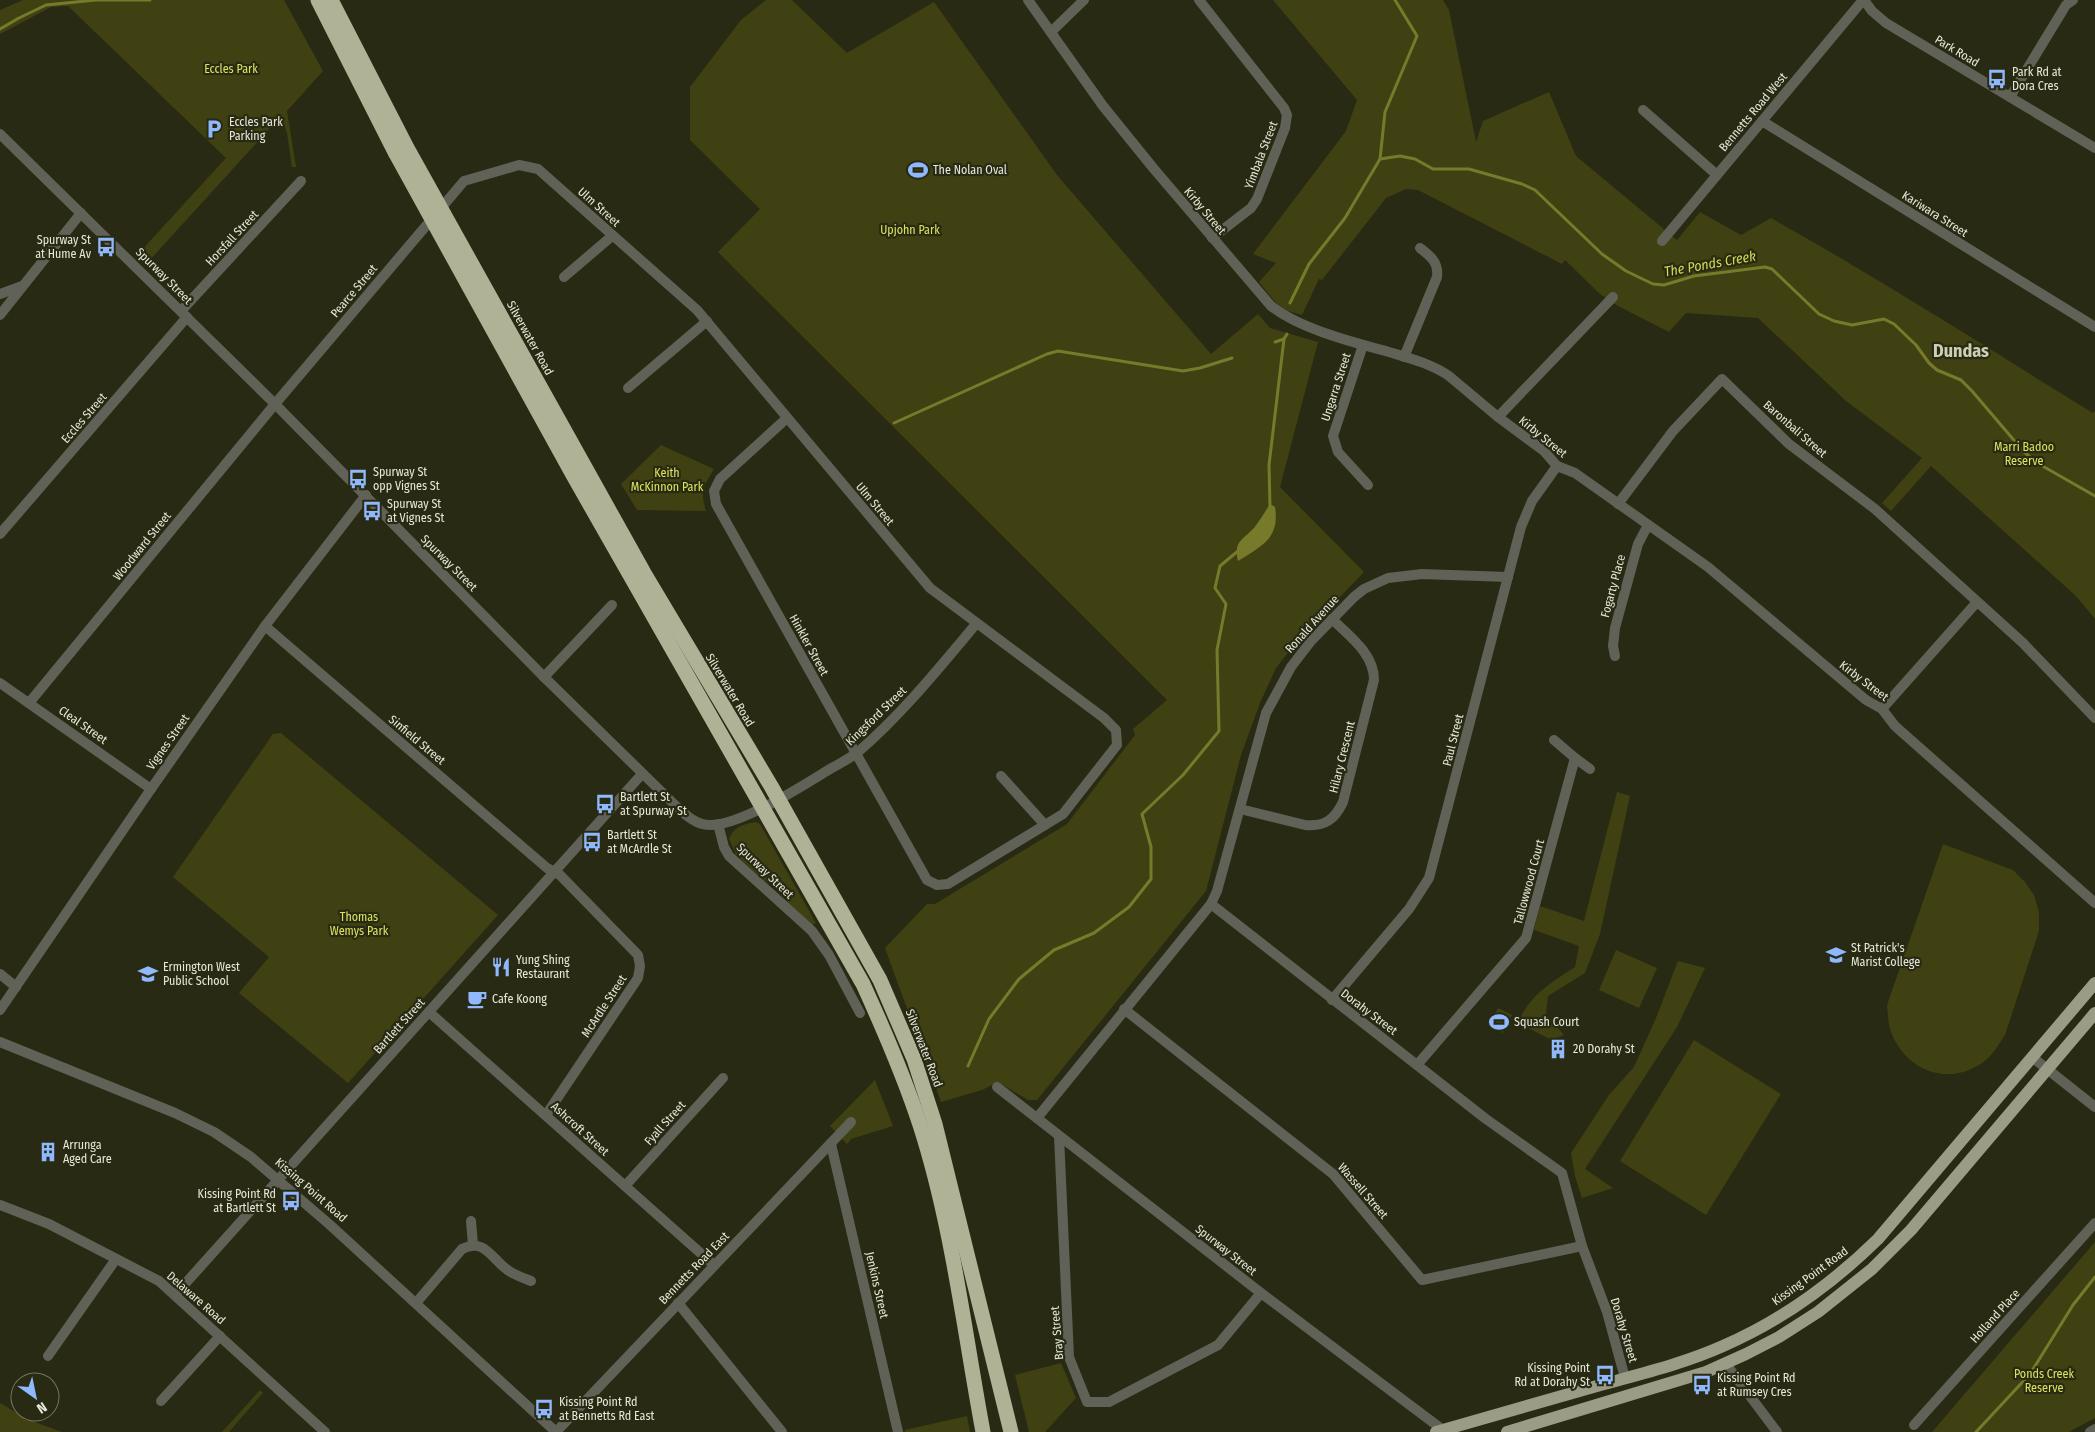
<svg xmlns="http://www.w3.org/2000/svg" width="2095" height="1432" font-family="'Fira Sans Condensed',sans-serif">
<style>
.green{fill:#3f4112}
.water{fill:#777a2b}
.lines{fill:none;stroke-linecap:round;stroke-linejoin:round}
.stream{stroke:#777a2b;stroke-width:3}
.minor{stroke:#616257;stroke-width:10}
.major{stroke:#9a9c85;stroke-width:12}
.highway{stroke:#b0b296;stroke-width:15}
.labels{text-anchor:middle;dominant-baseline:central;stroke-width:4.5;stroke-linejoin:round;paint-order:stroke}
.street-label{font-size:12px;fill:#e6e8d9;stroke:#292a13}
.park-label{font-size:12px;fill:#dee35c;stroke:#292a13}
.poi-label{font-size:12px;fill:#e6e8d9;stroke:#292a13;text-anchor:start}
.water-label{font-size:14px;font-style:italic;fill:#d5d952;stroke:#292a13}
.district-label{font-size:18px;font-weight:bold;fill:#cdcfb3;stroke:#292a13}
</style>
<rect width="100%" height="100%" fill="#292a13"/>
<g class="green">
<path d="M23 0H284L323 71 287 111 296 167H292L287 133 281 116 148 262 139 253 226 158 68 6 51 7 0 34V10Z"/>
<path d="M766 0H792L847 53 934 2 1057 175 1211 354 1258 314 1270 328 1318 342 1280 487 1364 572 1294 645 1276 668 1260 703 1241 755 1206 891 1037 1100H1028L998 1082 982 1090 941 1102 885 948 927 904H935L1067 824 1135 735 1133 729 1167 700 718 252 760 209 690 140V87L741 20Z"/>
<path d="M1273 0H1443L1449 10 1476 142 1483 121 1549 92 1576 156 1677 240 1700 212 1741 235 1771 218C1880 279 1986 347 2093 413L2095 411V619L2076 596 1931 466 1891 511 1882 503 1922 458 1846 401 1758 318 1686 313 1669 332 1618 306 1600 294 1565 260 1562 264 1418 190 1406 189 1386 198 1322 280 1319 279 1302 315 1281 309 1259 282 1276 263 1253 254 1346 131 1357 100Z"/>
<path d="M661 445 714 469C703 487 700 491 706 511L637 510 621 484Z"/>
<path d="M281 733 498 915 348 1083 239 993 269 957 173 877 273 734Z"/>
<path d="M1617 792 1630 796 1600 934 1585 973 1548 996 1546 1014 1564 1035 1552 1040 1518 1023C1529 995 1552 982 1575 967L1579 946 1534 930 1540 906 1584 921Z"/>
<path d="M756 822 760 824 816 923 812 925 788 904 782 883H768L757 874 736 855 729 839C733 827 744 824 756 822Z"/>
<path d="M1943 844 2013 870 2025 882 2034 895 2039 912V931L2005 1035C1999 1044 1994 1053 1986 1060 1951 1088 1906 1072 1891 1032 1888 1024 1888 1013 1887 1005Z"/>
<path d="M1616 950 1657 968 1639 1008 1599 990Z"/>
<path d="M1678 961 1705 968 1677 1027 1585 1169 1613 1188 1582 1198 1575 1176 1571 1153 1609 1095 1634 1067 1656 1018Z"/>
<path d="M1498 1008 1512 1015 1503 1033 1488 1026Z"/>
<path d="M1694 1040 1781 1094 1706 1215 1620 1161Z"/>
<path d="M875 1080 893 1126 851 1139 847 1144 830 1126Z"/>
<path d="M2095 1242V1418L2069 1432H1932Z"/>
<path d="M1061 1363 1076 1398 1045 1432H1029L1015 1375Z"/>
<path d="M260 1390 263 1393 229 1432H222Z"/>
<path d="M0 1403 29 1420 62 1432H0Z"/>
<path d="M967 1416 970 1432H905V1430Z"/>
</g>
<path class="water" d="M1270 504 1275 507C1280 539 1261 546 1238 561 1233 541 1243 540 1254 528 1260 520 1265 512 1270 504Z"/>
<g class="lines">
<g class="stream">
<path d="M1395 0 1417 36 1385 112 1380 159 1400 156 1415 159 1433 169H1469L1522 184 1535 190 1602 254 1626 271 1653 284 1664 285 1694 276 1765 267 1772 269 1819 314 1834 321 1852 325 1884 319 1894 324 1916 345 1929 363 1937 370 1961 380 1972 391 2024 452 2039 464 2095 496"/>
<path d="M0 29 19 18 46 5 96 0H150"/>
<path d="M1290 303 1309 264 1345 218 1380 159"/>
<path d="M1275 342 1284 339"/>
<path d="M894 423 1047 354 1058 351 1183 371 1200 368 1232 358"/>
<path d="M1270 507 1269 465 1284 339 1287 334"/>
<path d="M968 1066 989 1019 1019 979 1054 950 1094 933 1129 907 1151 879V847L1142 814 1183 775 1219 731 1217 650 1226 604 1215 588 1220 566 1238 551"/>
<path d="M1976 1432 2030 1374 2073 1305 2095 1277"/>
</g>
<g class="minor">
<path d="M1028 0 1103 106 1154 169 1271 306C1300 329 1352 342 1389 352 1409 358 1432 364 1449 376L1498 417 1544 451 1557 466 1575 473 1708 567 1866 700 1882 709 1895 726 2095 903"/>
<path d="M1199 0 1284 108 1287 115 1285 128 1257 199 1251 208 1212 238"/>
<path d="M1864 0 1872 11 1886 23 2095 148"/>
<path d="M1051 32 1084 0"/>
<path d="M2010 97 2066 5 2073 0"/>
<path d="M1643 110 1717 175"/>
<path d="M1762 121 2095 327"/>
<path d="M0 134 275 404 544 677 677 807C686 815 696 825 709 825 739 826 799 788 825 772 836 765 848 760 858 752 902 714 939 668 976 624"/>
<path d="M1662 241 1863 0"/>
<path d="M564 277 612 236"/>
<path d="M0 294 22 286"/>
<path d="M181 311 301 181"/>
<path d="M0 315 81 213"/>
<path d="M1363 345 1333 436 1338 452 1368 485"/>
<path d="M1404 357 1437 277C1439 262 1430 256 1420 248"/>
<path d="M628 388 707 321"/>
<path d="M1498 417 1613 297"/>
<path d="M1618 504 1673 431 1722 379 1789 444 1875 509 2023 643 2095 718"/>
<path d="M0 534 187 317"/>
<path d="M265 626 547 868 560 875 638 955 640 966 638 978 546 1115"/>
<path d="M1615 656 1613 646 1615 628 1638 544 1648 525"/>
<path d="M544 677 612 605"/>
<path d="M0 683 151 789"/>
<path d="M29 703 275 404 464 181 519 165 538 169 697 310 930 588 1104 718 1116 730 1117 745 1063 814 948 884 937 885 927 880 716 504 714 491 720 479 787 418"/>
<path d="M1882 709 1977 602"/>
<path d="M1554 740 1575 758"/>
<path d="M1001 776 1045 825"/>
<path d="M1240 809 1305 825C1325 827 1335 819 1343 802L1374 680C1374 653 1349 636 1332 619"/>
<path d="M718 824 724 847 729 856 812 931 829 955 860 1013"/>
<path d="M1211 904 1486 1119 1562 1173 1582 1246 1607 1312 1625 1378"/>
<path d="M0 974 16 987"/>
<path d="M1332 1000 1409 909 1429 878 1521 527 1532 501 1557 466"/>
<path d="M1124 1009 1333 1174 1422 1280 1582 1246"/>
<path d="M0 1010 151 789 265 626 366 495"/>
<path d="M429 1012 714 1265"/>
<path d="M0 1042 175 1113 214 1132 251 1157 329 1224 556 1432"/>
<path d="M2032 1057 2095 1107"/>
<path d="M1417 1065 1526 938 1575 758 1590 769"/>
<path d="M997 1087 1261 1293 1443 1430"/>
<path d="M1037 1118 1211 904 1217 891 1266 713 1291 667 1311 641 1354 597 1364 589 1388 578 1422 574 1508 577"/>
<path d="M1059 1136 1069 1357 1087 1402H1109L1218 1345 1261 1293"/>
<path d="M831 1144 898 1432"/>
<path d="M625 1186 723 1078"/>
<path d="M0 1205 49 1224 159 1281 325 1432"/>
<path d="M471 1221 473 1245"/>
<path d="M175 1295 642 774"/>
<path d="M416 1303 462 1249C485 1237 492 1260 509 1271 515 1275 523 1278 531 1281"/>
<path d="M678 1303 782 1432"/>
<path d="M48 1356 116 1259"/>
<path d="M1726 1364 1777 1432"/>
<path d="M161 1401 220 1336"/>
<path d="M1914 1425 2095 1223"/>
<path d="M556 1432 851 1122"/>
<path d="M2090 1432 2095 1429"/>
</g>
<g class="major">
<path d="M1436 1432C1492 1416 1548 1400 1604 1384 1644 1373 1685 1363 1723 1346 1781 1321 1833 1283 1878 1239L2095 983"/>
<path d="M1507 1432 1706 1372 1746 1354 1779 1337 1818 1312 1872 1269 1911 1230 2095 1013"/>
</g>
<g class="highway">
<path d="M318 0 396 154 573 475 863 984C884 1030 904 1076 920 1125 952 1224 964 1330 983 1432"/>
<path d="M331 0 407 148 644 573 771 786 880 980 914 1059 935 1124 1011 1432"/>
</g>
</g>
<defs>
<symbol id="bus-bare" viewBox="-9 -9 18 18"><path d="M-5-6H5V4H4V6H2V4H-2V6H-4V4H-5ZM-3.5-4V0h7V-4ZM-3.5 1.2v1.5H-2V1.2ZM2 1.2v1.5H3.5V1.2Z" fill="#90b8fd" stroke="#292a13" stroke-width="2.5" paint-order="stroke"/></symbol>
<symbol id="parking-bare" viewBox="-9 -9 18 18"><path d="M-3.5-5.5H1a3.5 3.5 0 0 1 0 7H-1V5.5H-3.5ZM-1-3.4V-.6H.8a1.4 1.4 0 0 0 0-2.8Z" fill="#90b8fd" stroke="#292a13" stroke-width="2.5" paint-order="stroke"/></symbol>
<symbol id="stadium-bare" viewBox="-9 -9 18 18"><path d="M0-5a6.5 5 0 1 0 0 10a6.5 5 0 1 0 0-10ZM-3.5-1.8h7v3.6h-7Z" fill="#90b8fd" stroke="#292a13" stroke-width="2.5" paint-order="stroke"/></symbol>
<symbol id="school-bare" viewBox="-9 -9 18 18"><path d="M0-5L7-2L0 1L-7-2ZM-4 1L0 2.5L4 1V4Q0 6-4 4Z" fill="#90b8fd" stroke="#292a13" stroke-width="2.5" paint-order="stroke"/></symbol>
<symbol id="restaurant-bare" viewBox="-9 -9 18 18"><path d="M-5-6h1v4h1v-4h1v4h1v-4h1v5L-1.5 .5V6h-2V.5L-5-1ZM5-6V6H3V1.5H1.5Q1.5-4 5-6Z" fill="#90b8fd" stroke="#292a13" stroke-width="2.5" paint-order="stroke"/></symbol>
<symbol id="cafe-bare" viewBox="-9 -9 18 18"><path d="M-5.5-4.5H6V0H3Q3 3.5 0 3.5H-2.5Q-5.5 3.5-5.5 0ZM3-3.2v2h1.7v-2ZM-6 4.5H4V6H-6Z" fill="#90b8fd" stroke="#292a13" stroke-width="2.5" paint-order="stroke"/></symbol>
<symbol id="building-bare" viewBox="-9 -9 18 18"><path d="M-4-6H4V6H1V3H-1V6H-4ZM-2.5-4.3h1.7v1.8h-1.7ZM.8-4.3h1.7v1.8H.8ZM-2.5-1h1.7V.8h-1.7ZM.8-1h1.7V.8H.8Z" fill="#90b8fd" stroke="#292a13" stroke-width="2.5" paint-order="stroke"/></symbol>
</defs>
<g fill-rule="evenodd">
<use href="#bus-bare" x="1983" y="65" width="28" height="28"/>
<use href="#parking-bare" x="200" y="115" width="28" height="28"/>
<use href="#stadium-bare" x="904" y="156" width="28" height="28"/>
<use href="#bus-bare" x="92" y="233" width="28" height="28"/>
<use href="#bus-bare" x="344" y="465" width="28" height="28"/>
<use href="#bus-bare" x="358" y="497" width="28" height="28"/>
<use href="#bus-bare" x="591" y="790" width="28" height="28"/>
<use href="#bus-bare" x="578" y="828" width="28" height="28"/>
<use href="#school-bare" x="1822" y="941" width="28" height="28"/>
<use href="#restaurant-bare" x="487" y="953" width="28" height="28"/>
<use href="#school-bare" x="134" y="960" width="28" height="28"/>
<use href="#cafe-bare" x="463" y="985" width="28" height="28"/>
<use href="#stadium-bare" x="1485" y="1008" width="28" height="28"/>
<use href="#building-bare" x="1544" y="1035" width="28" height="28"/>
<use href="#building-bare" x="34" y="1138" width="28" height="28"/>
<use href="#bus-bare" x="277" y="1187" width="28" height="28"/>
<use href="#bus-bare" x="1591" y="1361" width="28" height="28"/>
<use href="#bus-bare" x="1688" y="1371" width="28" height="28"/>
<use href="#bus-bare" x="530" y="1395" width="28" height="28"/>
</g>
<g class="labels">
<g class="street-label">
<text transform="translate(1957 51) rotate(31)">Park Road</text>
<text transform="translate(1753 112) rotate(-50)">Bennetts Road West</text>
<text transform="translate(1261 155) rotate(-69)">Yimbala Street</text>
<text transform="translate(599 207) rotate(42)">Ulm Street</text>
<text transform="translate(1205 211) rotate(50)">Kirby Street</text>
<text transform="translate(1935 214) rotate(32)">Kariwara Street</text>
<text transform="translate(232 238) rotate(-47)">Horsfall Street</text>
<text transform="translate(164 276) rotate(45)">Spurway Street</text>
<text transform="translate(354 291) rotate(-50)">Pearce Street</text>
<text transform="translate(530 338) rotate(61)">Silverwater Road</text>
<text transform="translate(1336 387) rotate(-72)">Ungarra Street</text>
<text transform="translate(84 418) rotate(-49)">Eccles Street</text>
<text transform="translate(1795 429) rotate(41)">Baronbali Street</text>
<text transform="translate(1543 437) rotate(39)">Kirby Street</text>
<text transform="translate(875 504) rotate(50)">Ulm Street</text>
<text transform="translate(142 546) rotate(-51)">Woodward Street</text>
<text transform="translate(449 563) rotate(45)">Spurway Street</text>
<text transform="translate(1613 586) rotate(-75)">Fogarty Place</text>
<text transform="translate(1312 624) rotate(-48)">Ronald Avenue</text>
<text transform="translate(809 645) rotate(61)">Hinkler Street</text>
<text transform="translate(1864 681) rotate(37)">Kirby Street</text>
<text transform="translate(730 690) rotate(59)">Silverwater Road</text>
<text transform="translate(876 716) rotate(-44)">Kingsford Street</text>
<text transform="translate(83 725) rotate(35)">Cleal Street</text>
<text transform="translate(417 740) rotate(40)">Sinfield Street</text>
<text transform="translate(1453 740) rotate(-76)">Paul Street</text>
<text transform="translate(168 742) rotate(-55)">Vignes Street</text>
<text transform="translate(1342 757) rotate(-76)">Hilary Crescent</text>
<text transform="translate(765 871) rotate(44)">Spurway Street</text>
<text transform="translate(1529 882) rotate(-75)">Tallowwood Court</text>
<text transform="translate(604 1006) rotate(-57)">McArdle Street</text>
<text transform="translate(1369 1012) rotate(37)">Dorahy Street</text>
<text transform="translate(399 1026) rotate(-48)">Bartlett Street</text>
<text transform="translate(924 1048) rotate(69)">Silverwater Road</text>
<text transform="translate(665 1123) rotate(-48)">Fyall Street</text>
<text transform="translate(580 1129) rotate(42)">Ashcroft Street</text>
<text transform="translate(311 1190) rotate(41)">Kissing Point Road</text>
<text transform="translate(1363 1191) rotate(49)">Wassell Street</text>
<text transform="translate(1226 1250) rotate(38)">Spurway Street</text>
<text transform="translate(694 1268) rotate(-46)">Bennetts Road East</text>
<text transform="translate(1810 1276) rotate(-36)">Kissing Point Road</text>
<text transform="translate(877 1285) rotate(77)">Jenkins Street</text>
<text transform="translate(196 1298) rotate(41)">Delaware Road</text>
<text transform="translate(1995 1316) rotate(-48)">Holland Place</text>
<text transform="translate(1624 1330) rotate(73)">Dorahy Street</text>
<text transform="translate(1057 1333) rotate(-95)">Bray Street</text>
</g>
<g class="park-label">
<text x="231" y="69">Eccles Park</text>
<text x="910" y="230">Upjohn Park</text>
<text x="2024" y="447">Marri Badoo<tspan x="2024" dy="14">Reserve</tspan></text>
<text x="667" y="473">Keith<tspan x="667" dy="14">McKinnon Park</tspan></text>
<text x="359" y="917">Thomas<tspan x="359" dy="14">Wemys Park</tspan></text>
<text x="2044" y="1374">Ponds Creek<tspan x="2044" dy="14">Reserve</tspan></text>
</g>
<g class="poi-label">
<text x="2012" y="72">Park Rd at<tspan x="2012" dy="14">Dora Cres</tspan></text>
<text x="229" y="122">Eccles Park<tspan x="229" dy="14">Parking</tspan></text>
<text x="933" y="170">The Nolan Oval</text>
<text x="91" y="240" text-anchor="end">Spurway St<tspan x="91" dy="14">at Hume Av</tspan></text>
<text x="373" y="472">Spurway St<tspan x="373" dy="14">opp Vignes St</tspan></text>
<text x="387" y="504">Spurway St<tspan x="387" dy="14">at Vignes St</tspan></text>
<text x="620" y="797">Bartlett St<tspan x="620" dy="14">at Spurway St</tspan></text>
<text x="607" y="835">Bartlett St<tspan x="607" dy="14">at McArdle St</tspan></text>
<text x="1851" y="948">St Patrick's<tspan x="1851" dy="14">Marist College</tspan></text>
<text x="516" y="960">Yung Shing<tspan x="516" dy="14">Restaurant</tspan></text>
<text x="163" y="967">Ermington West<tspan x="163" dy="14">Public School</tspan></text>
<text x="492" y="999">Cafe Koong</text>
<text x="1514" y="1022">Squash Court</text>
<text x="1573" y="1049">20 Dorahy St</text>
<text x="63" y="1145">Arrunga<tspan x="63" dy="14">Aged Care</tspan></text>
<text x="276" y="1194" text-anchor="end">Kissing Point Rd<tspan x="276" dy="14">at Bartlett St</tspan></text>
<text x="1590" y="1368" text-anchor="end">Kissing Point<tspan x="1590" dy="14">Rd at Dorahy St</tspan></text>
<text x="1717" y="1378">Kissing Point Rd<tspan x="1717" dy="14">at Rumsey Cres</tspan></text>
<text x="559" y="1402">Kissing Point Rd<tspan x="559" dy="14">at Bennetts Rd East</tspan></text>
</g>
<g class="water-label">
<text transform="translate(1710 264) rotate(-10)">The Ponds Creek</text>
</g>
<g class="district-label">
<text x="1961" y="351">Dundas</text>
</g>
</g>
<g transform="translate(35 1397) rotate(147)"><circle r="24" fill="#292a13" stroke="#757662"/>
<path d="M0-4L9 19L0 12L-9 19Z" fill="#90b8fd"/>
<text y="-8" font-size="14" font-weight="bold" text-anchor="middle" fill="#e6e8d9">N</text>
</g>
</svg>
